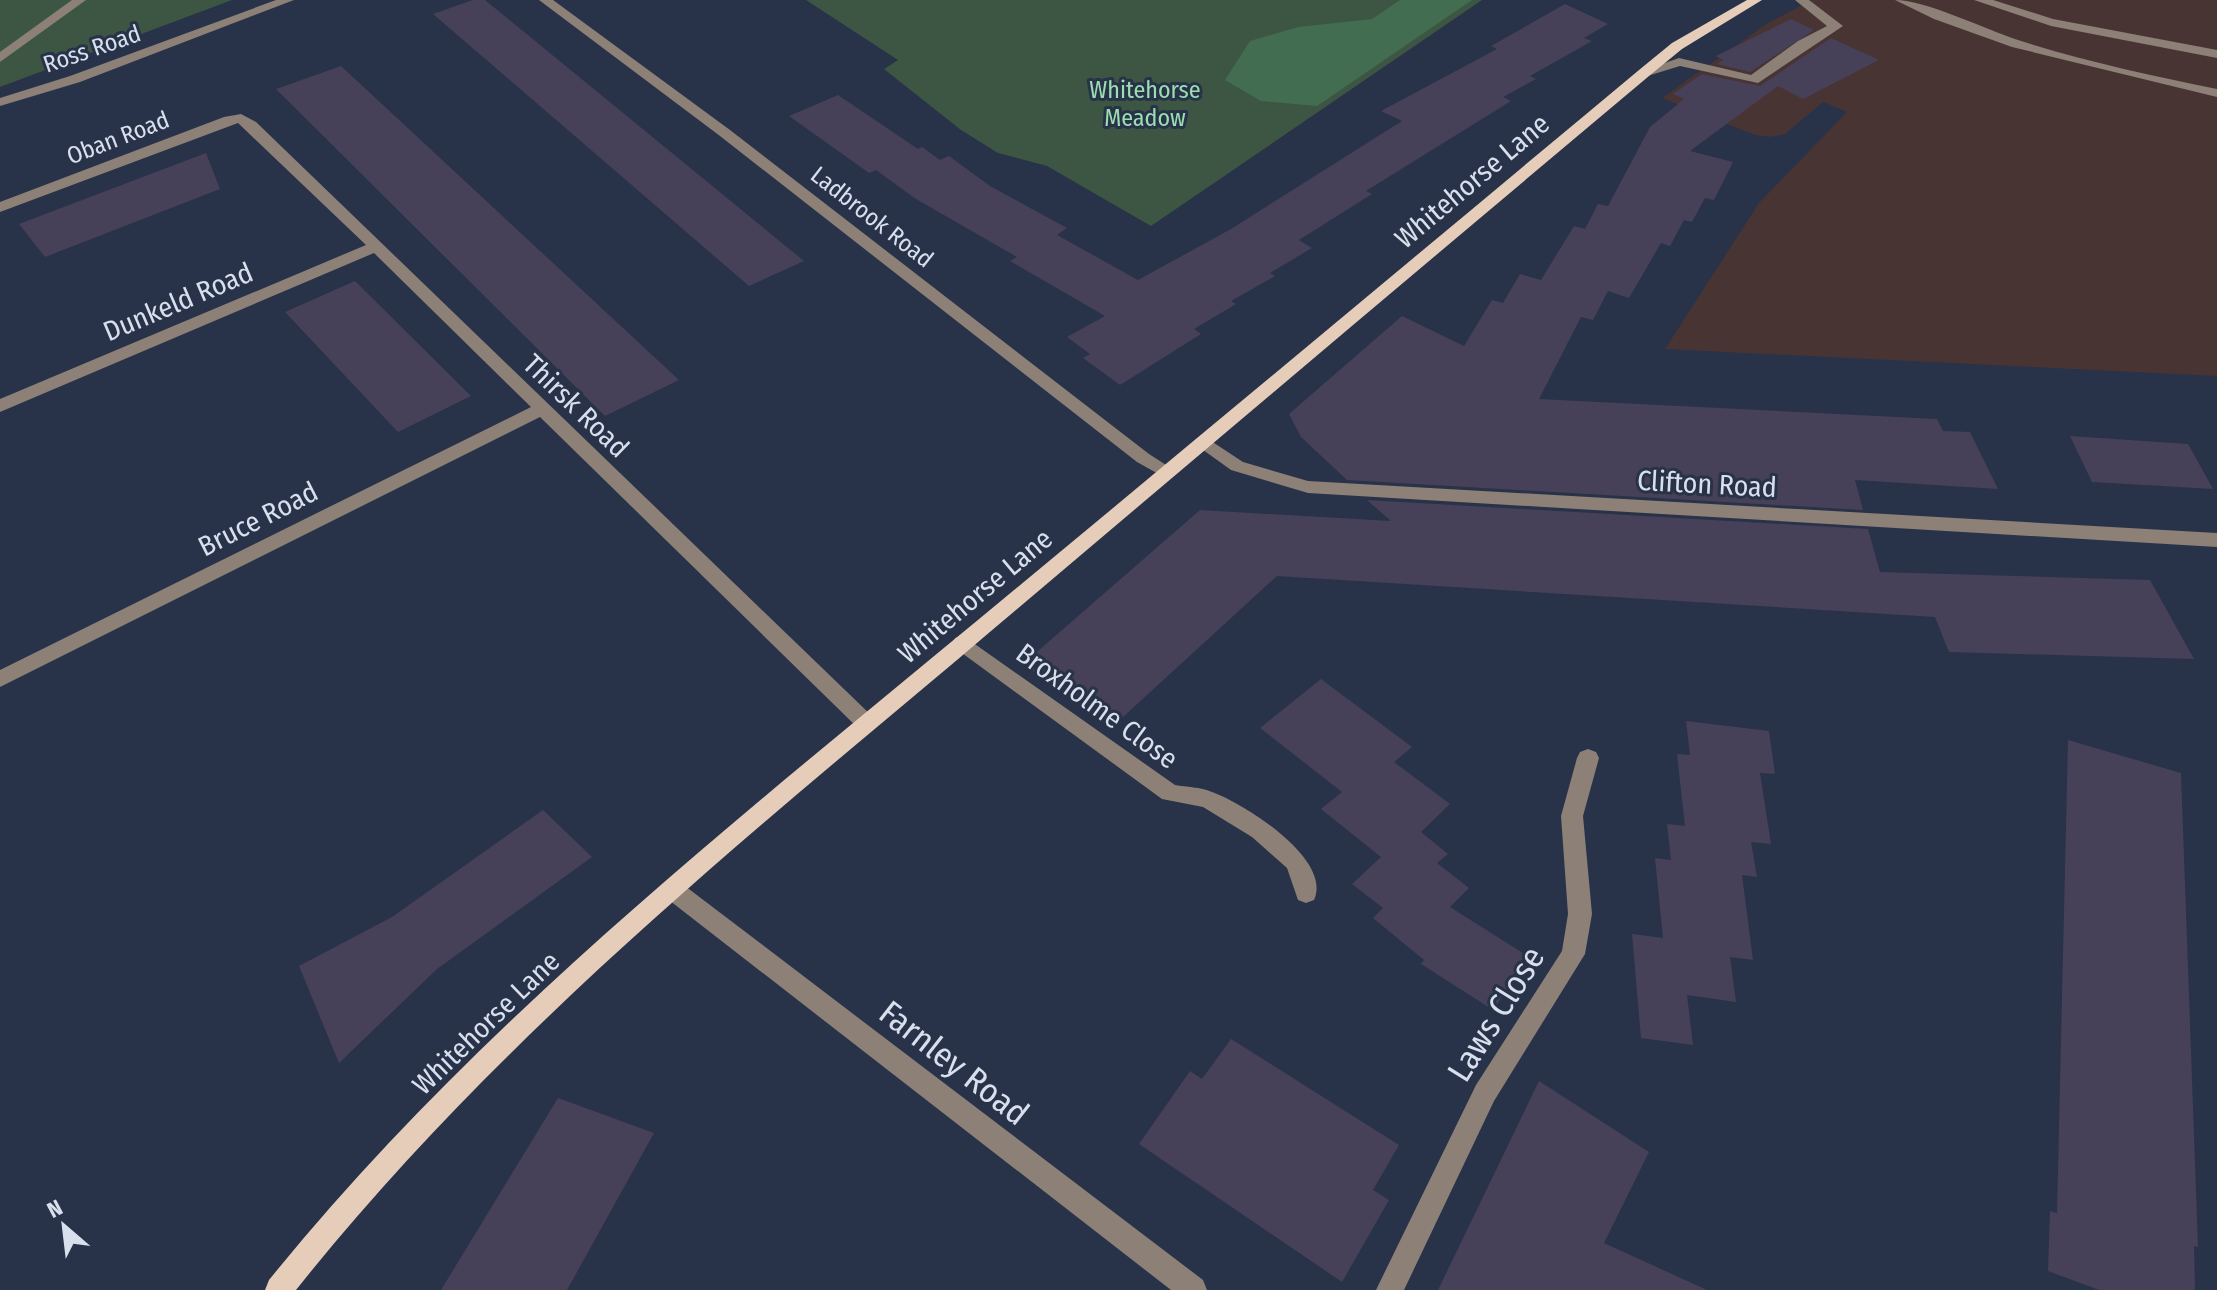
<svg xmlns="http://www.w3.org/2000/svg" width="2217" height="1290" font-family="'Fira Sans Condensed',sans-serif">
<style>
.commercial{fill:#493434}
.green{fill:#3d5644}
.forest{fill:#436d50}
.building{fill:#474059}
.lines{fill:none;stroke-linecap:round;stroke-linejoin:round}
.minor{fill:#8c8077;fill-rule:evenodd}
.major{fill:#e5cdba;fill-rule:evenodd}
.labels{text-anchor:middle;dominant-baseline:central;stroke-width:6;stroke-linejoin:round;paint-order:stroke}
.far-street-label{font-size:24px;fill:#d8e0ee;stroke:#283249}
.far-park-label{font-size:24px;fill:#9bdfaf;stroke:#283249}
.street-label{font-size:28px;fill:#d8e0ee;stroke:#283249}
.near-street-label{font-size:34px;fill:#d8e0ee;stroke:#283249}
</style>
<rect width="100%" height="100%" fill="#283249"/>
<path class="commercial" d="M1812 0H2217V376L1665 349 1759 203 1847 112 1823 102 1785 134 1771 137 1755 135 1662 98 1768 23Z"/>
<g class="green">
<path d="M0 0H232L0 87Z"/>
<path d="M806 0H1482L1151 226 1047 166 998 153 961 130 884 69 898 60Z"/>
</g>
<path class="forest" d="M1400 0H1472L1317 106 1261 101 1225 80 1250 41 1298 27 1372 19Z"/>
<g class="building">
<path d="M473 0H485L804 261 749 286 433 14Z"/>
<path d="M1565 4 1608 24 1584 38 1592 41 1530 76 1536 79 1503 97 1511 101 1366 191 1372 194 1299 240 1312 248 1270 273 1275 276 1231 301 1236 304 1194 329 1201 334 1120 385 1083 358 1090 354 1067 337 1105 316 1010 261 1017 257 916 199 876 170 869 173 789 116 838 95 918 149 922 147 940 160 949 156 990 186 1067 228 1057 235 1138 280 1231 229 1402 121 1381 111 1497 49 1491 46Z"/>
<path d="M1791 19 1814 30 1750 72 1717 64 1723 60 1716 56Z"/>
<path d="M1831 38 1879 60 1803 99 1778 86 1690 151 1733 162 1714 200 1705 198 1692 222 1684 220 1670 246 1661 243 1629 298 1608 291 1593 320 1581 317 1539 399 1937 419 1943 431 1970 432 1998 489 1855 480 1863 510 1347 480 1301 437 1289 414 1402 316 1464 346 1492 300 1503 303 1520 274 1541 280 1574 226 1585 229 1598 204 1608 206 1650 127 1684 99 1673 94 1702 74 1760 86Z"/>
<path d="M341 66 679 380 605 416 276 89Z"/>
<path d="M206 153 220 189 45 257 19 224Z"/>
<path d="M355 281 471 396 398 432 285 312Z"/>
<path d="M2070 436 2188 444 2213 489 2092 482Z"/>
<path d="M1367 500 1868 529 1880 572 2150 580 2194 659 1949 652 1935 617 1277 576 1111 728 1023 664 1200 510 1391 521Z"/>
<path d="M1321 679 1412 747 1394 762 1450 804 1421 832 1448 854 1437 863 1469 888 1450 907 1529 957 1493 1010 1421 964 1424 960 1373 918 1383 908 1352 884 1381 857 1321 809 1342 792 1260 728Z"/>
<path d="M1686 721 1769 731 1775 774 1760 773 1771 844 1751 842 1757 877 1742 875 1753 960 1730 957 1736 1002 1687 995 1693 1045 1641 1038 1632 934 1663 938 1655 858 1671 860 1667 824 1685 826 1677 754 1690 755Z"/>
<path d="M2068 740 2181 773 2198 1247 2194 1246 2195 1290H2099L2048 1271 2050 1211 2057 1213Z"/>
<path d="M543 810 592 857 437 969 339 1063 299 966 392 917Z"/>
<path d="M1231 1039 1399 1145 1373 1190 1389 1200 1342 1282 1139 1144 1190 1071 1202 1079Z"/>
<path d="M1539 1081 1649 1152 1604 1243 1707 1290H1438Z"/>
<path d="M558 1098 654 1133 567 1290H441Z"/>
</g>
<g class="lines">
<g class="minor">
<path d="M72 0H86L0 62V52Z"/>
<path d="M276 0H294L80 82 0 106V98L70 76Z"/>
<path d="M539 0H553L730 130 1149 454 1177 472 1174 476H1162L1137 462 720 136Z"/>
<path d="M1795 0H1809L1843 26 1758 83 1680 66 1644 77 1637 73 1679 58 1751 75 1798 41 1827 26Z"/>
<path d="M1895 0C1926 0 1984 29 2018 40 2083 61 2150 75 2217 89V97L2012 47 1934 19Z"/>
<path d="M1974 0H1993L2053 19 2217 50V58L2051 26Z"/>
<path d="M241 114 256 122 873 717 876 723 873 729 866 731 859 729 540 417 0 687V670L531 407 374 253 0 412V399L366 245 238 123 0 212V202L224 117Z"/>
<path d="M1205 437 1243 462 1308 481 2217 533V547L1308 493 1231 470 1199 447 1196 443 1199 439Z"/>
<path d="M962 635 1175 785C1187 787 1200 787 1212 792 1243 803 1333 859 1314 900L1306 903 1298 900 1287 868 1252 837 1203 807 1162 799 955 648 952 643 955 638Z"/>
<path d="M1588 749 1596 752 1599 758 1583 816 1592 914 1585 954 1494 1101 1404 1290H1376L1476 1085 1562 951 1568 914 1561 816 1577 758 1580 752Z"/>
<path d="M673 880 681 883 1203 1280 1207 1290H1171L665 897 662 890 665 883Z"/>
</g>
<path class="major" d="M1747 0H1762L1682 49 1649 76C1418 270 1187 465 957 660 724 855 486 1051 296 1290H265L269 1280C462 1041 703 847 939 652 1173 459 1406 264 1639 70L1672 43Z"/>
</g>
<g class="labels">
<g class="far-street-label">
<text transform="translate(92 49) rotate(-19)">Ross Road</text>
<text transform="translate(118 138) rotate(-21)">Oban Road</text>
<text transform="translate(872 217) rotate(38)">Ladbrook Road</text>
</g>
<g class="far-park-label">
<text x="1145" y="90">Whitehorse<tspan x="1145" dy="28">Meadow</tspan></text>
</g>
<g class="street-label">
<text transform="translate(1472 181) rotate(-40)">Whitehorse Lane</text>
<text transform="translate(178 302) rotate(-23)">Dunkeld Road</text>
<text transform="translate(576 406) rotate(44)">Thirsk Road</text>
<text transform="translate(1707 484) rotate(3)">Clifton Road</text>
<text transform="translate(258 519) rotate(-27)">Bruce Road</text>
<text transform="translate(975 596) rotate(-40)">Whitehorse Lane</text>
<text transform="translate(1097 706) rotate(36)">Broxholme Close</text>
<text transform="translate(486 1023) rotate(-44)">Whitehorse Lane</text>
</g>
<g class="near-street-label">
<text transform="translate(1496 1014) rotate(-58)">Laws Close</text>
<text transform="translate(954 1063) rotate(38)">Farnley Road</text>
</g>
</g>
<g transform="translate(64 1226) rotate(332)" stroke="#283249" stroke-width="6" paint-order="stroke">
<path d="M0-6L14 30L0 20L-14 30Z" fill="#d8e0ee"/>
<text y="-12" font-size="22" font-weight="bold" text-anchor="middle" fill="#d8e0ee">N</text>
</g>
</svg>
